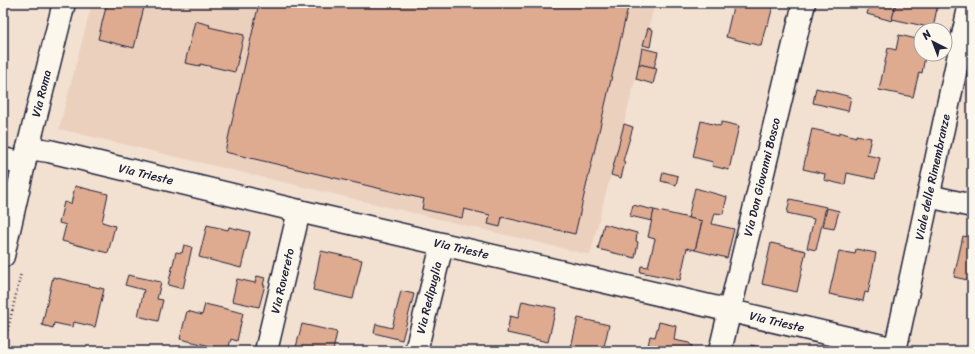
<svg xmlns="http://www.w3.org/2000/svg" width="975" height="354" font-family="Sriracha,sans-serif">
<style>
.built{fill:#ecd0be}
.building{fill:#deab91;stroke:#22223b}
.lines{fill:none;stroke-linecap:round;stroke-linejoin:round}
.minor-casing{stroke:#22223b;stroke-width:25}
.path{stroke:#22223b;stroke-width:2.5;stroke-dasharray:1 3;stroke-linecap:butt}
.minor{stroke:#fbf7ec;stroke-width:22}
.labels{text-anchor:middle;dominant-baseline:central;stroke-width:3.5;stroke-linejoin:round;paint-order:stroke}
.street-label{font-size:12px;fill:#22223b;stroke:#fbf7ec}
</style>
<rect width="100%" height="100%" fill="#f2e0d1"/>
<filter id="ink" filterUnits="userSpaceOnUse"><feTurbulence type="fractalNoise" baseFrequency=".025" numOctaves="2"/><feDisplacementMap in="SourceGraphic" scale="8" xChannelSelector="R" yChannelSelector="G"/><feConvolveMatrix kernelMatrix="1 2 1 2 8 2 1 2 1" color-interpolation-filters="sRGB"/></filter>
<g filter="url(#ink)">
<path class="built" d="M92 3H655L590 255 59 129Z"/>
<g class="building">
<path d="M107 3H145L134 48 98 39Z"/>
<path d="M259 3H629L575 234 502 217 500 227 488 224 490 215 464 209 462 218 422 209 424 199 225 152Z"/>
<path d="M734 3H759L773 6 768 25H766L761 46 726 37Z"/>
<path d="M845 3H866L865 8Z"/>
<path d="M870 3H896L892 21 867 14Z"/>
<path d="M896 3H938L933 28 892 19Z"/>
<path d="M195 21 210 25 209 27 244 35 235 72 200 64V66L185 63Z"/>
<path d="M648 28 653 30 650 47 643 45Z"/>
<path d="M899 35 921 40V54L925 56 922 73 919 72 913 97 879 90 888 48 896 50Z"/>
<path d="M642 48 658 52 654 68 639 64Z"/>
<path d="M639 64 657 68 653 84 636 79Z"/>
<path d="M816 88 851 97 848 111 813 103Z"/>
<path d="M701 121 720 126 722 122 739 126 729 170 712 166 713 162 693 157Z"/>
<path d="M624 124 633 127 623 161 625 162 621 178 611 175Z"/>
<path d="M812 129 839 135V132L856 137V135L871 138 867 155 880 158 875 179 847 173 845 185 824 180 825 174 803 169Z"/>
<path d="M663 172 678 176 676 185 661 181Z"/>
<path d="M75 186 108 194 102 222 115 226 108 253 62 241 66 225 59 223 64 202 71 204Z"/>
<path d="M695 188 727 197 723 214 715 213 712 224 734 229 727 258 695 250 702 221 688 218Z"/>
<path d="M790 199 826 207 816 250 807 248 814 219 787 213Z"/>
<path d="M633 205 654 210 652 221 630 216Z"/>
<path d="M827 208 839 211 834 229 823 227Z"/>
<path d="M654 210 702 221 695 250 687 248 680 280 640 272 641 266 648 267 655 239 648 237Z"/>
<path d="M604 224 637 233 636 241 638 242 635 258 598 249Z"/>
<path d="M207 225 228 230 229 227 250 232 241 268 199 257Z"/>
<path d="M963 236 972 238V281L954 277Z"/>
<path d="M771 243 806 251 797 292 762 284Z"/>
<path d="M184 245 192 247 183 289 168 285 176 252 182 253Z"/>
<path d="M856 249 876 253 868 293 865 292 863 301 829 294 839 251 855 254Z"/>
<path d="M321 251 362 260 353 299 313 290Z"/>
<path d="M128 275 161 282 157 299 163 300 158 321 138 316 144 290 125 285Z"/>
<path d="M257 276 265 278 263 285H265L259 307 232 301 237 279 255 283Z"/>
<path d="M53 277 104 289 95 327 74 322 73 327 54 323 53 328 42 325Z"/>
<path d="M401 291 414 294 402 340 374 333 376 324 392 328Z"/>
<path d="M522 301 556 308 548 342 507 333 510 316 518 318Z"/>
<path d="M205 304 243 313 237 341 231 339 228 350 180 339 187 311 202 315Z"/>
<path d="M578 318 609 325 603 351H570Z"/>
<path d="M659 322 676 326 674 340 689 343 692 346 691 351H647L650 336 655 337Z"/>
<path d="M302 324 337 332 333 351H295Z"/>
<path d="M751 345 775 351H750Z"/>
</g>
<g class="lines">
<defs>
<g id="minor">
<path id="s1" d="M28 148 49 151 299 211 895 349"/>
<path d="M3 159 24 164"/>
<path d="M929 196 972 206"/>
<path id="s2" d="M3 256 24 164 64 3"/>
<path id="s3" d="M266 351 299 211"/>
<path id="s4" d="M416 351 442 245"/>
<path id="s5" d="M720 351 804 3"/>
<path id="s6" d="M895 351 970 3"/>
</g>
</defs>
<use href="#minor" class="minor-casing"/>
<path class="path" d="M3 350 21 273"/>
<use href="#minor" class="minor"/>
</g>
</g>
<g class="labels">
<g class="street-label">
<text stroke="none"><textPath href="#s2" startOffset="167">Via Roma</textPath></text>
<text stroke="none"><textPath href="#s1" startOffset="121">Via Trieste</textPath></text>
<text stroke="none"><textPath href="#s5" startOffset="179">Via Don Giovanni Bosco</textPath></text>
<text stroke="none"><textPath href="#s6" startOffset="178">Viale delle Rimembranze</textPath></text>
<text stroke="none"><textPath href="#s1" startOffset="445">Via Trieste</textPath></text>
<text stroke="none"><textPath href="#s3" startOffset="72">Via Rovereto</textPath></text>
<text stroke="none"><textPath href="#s4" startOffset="55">Via Redipuglia</textPath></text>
<text stroke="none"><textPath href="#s1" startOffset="769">Via Trieste</textPath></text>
</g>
</g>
<rect width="975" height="354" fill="none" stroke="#fbf7ec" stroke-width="16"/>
<rect x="8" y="8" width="959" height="338" fill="none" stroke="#22223b" stroke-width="1.5" filter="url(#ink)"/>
<g transform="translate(933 42) rotate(318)"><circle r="19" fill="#fbf7ec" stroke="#a4a2a5"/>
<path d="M0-3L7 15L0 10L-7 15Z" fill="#22223b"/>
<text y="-6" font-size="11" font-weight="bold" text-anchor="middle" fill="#22223b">N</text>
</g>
</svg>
